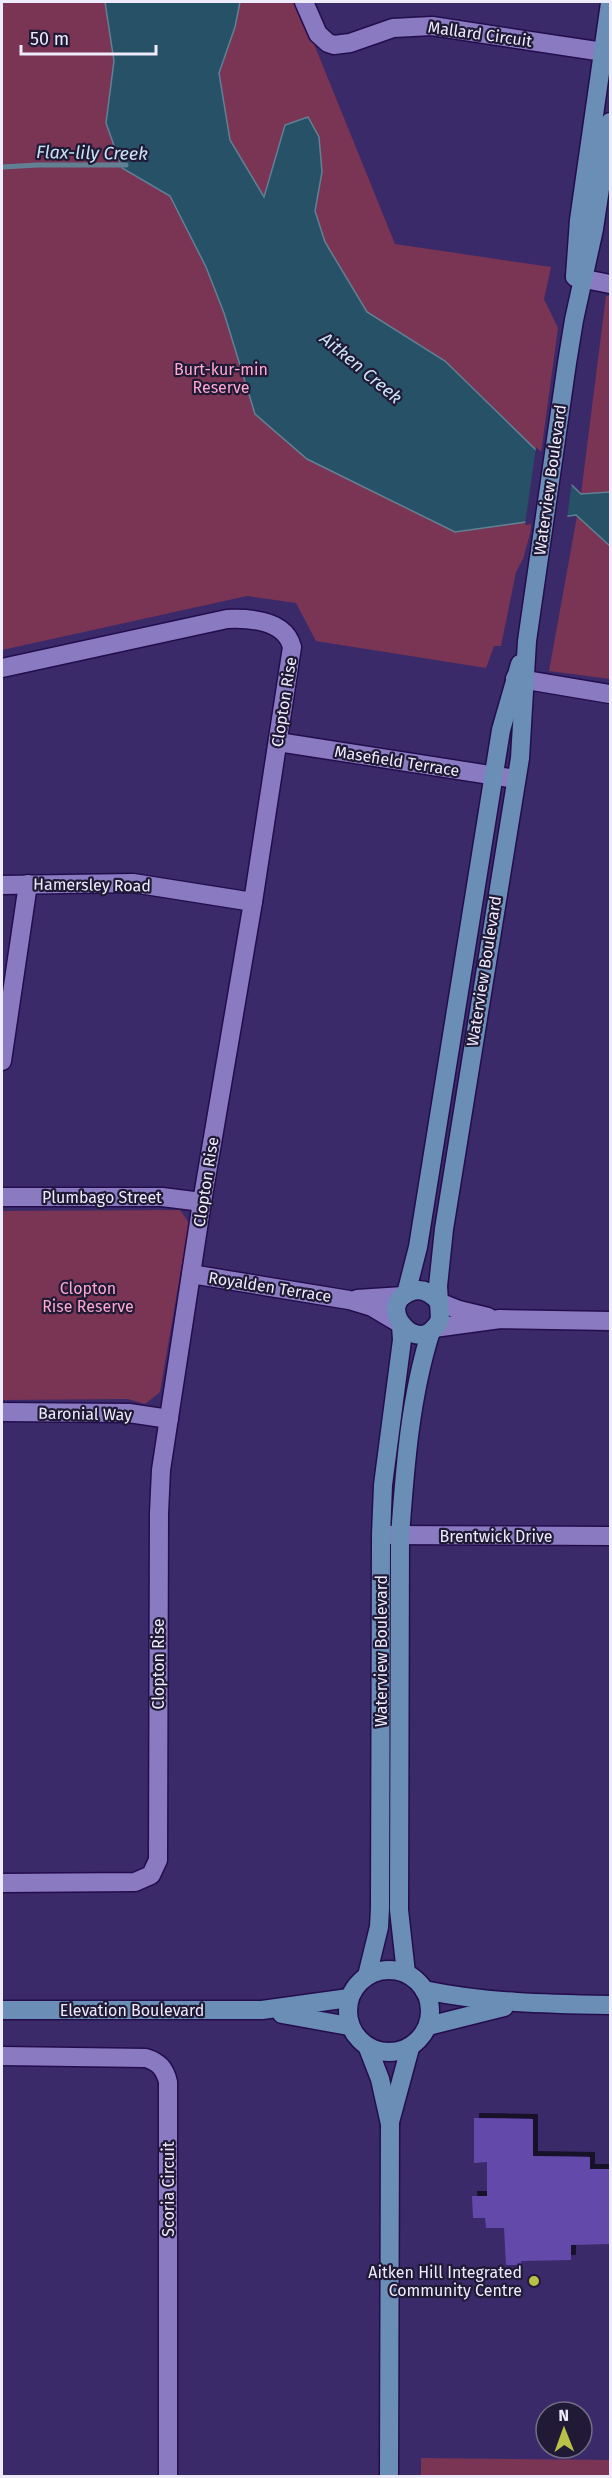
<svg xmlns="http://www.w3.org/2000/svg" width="612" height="2478" font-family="'Fira Sans',sans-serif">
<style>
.green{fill:#7a3555}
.water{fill:#265167;stroke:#628094;stroke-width:1.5}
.pier{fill:#3b2a69}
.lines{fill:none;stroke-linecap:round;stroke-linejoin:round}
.stream{stroke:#628094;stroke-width:5}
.building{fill:#6448aa;filter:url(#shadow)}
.street-casing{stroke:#240d4c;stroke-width:21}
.secondary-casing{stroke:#240d4c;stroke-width:21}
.street{stroke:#897ac1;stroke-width:18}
.secondary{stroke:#6a8eb6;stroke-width:18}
.poi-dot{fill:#b9c146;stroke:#201a36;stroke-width:2}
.labels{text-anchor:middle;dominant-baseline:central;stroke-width:4.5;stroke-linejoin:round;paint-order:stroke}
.street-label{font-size:16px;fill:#eeecfc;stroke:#201a36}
.park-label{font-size:16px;fill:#fea9cd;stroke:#201a36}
.poi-label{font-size:16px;fill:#eeecfc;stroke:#201a36;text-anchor:end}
.water-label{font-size:18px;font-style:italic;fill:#c8e4f4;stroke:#201a36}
</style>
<defs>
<filter id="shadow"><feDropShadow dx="5" dy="-5" stdDeviation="0" flood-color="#0009"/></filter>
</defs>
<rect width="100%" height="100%" fill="#3b2a69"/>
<g class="green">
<path d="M2 2H297L395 244 551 267 544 299 558 328 530 534 523 559 516 572 501 646H494L486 668 316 641 296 603 247 596 2 650Z"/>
<path d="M606 296H610V679L549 671 581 494Z"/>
<path d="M180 1210 189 1223 160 1392 145 1404 128 1399 2 1400V1211Z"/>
<path d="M421 2458 610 2460V2476H421Z"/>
</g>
<path class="water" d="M105 2H240L235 27 219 73 230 140 264 197 285 125 308 117 319 137 322 172 315 211 325 242 367 312 445 361 581 494 610 492V546L576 515 455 532 307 459 255 414 224 313 206 267 170 196 122 168 106 123 114 61Z"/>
<path class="pier" d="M536 447 572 481 567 519 525 525Z"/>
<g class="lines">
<path class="stream" d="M2 167 38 165H126"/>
</g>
<path class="building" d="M474 2118 533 2119V2156L590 2157V2169H610V2244L571 2245V2260L521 2261V2265H506L504 2228H486L485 2218H473L472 2196H487V2162L474 2163Z"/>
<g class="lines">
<defs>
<g id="street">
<path d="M304 2 318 34 328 43 334 45 350 43 393 28 432 26 610 53"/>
<path d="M575 277 610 284"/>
<path d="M2 668 227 619C250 618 285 620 292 647L253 902 202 1202 161 1470 159 1513 158 1860 151 1875 135 1882 2 1883"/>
<path d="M515 678 610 694"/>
<path d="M278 742 516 779"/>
<path d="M2 885 133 883 253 902"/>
<path d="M2 1061 28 884"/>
<path d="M2 1197H162L202 1202"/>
<path d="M191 1274 349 1300 372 1307 399 1323"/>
<path d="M357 1299 403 1296"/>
<path d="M439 1302 459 1310 488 1317"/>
<path d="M434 1328 500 1319 610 1321"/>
<path d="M2 1412 129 1413 169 1419"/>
<path d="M384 1535 610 1536"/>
<path d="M2 2056 146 2058C159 2062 165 2069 168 2082V2476"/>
</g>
<g id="secondary">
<path d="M575 276 579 220 610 3"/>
<path d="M406 1294 418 1247 501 730 520 664"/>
<path d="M438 1301C431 1293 423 1288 413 1291 370 1303 421 1363 440 1319L438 1286 444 1229 520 758 527 641 567 363 574 320 594 229 610 122"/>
<circle cx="389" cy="2011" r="41"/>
<path d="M406 1973 399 1910 400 1536C405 1467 410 1397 431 1331"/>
<path d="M367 1976 379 1927 380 1908 381 1535 383 1485 402 1340 401 1325"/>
<path d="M424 1990C486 2003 547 2004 610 2005"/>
<path d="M2 2010H262L349 1998"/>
<path d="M282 2014 349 2026"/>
<path d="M428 2026 504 2007"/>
<path d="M368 2048 380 2079 390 2124 389 2476"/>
<path d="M390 2122 410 2048"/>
</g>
</defs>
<use href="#street" class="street-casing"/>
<use href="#secondary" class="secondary-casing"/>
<use href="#street" class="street"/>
<use href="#secondary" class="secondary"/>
</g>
<circle class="poi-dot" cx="534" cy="2281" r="6"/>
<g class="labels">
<g class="street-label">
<text transform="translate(480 34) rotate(8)">Mallard Circuit</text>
<text transform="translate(550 480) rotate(-82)">Waterview Boulevard</text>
<text transform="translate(284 702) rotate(-81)">Clopton Rise</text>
<text transform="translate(397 761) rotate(9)">Masefield Terrace</text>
<text transform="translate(92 885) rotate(1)">Hamersley Road</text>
<text transform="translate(484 971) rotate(-81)">Waterview Boulevard</text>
<text transform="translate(206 1182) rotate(-81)">Clopton Rise</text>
<text x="102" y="1197">Plumbago Street</text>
<text transform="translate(270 1287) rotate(9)">Royalden Terrace</text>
<text transform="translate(85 1414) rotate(1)">Baronial Way</text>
<text x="496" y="1536">Brentwick Drive</text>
<text transform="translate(381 1651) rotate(-90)">Waterview Boulevard</text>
<text transform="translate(158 1664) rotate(-90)">Clopton Rise</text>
<text x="132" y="2010">Elevation Boulevard</text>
<text transform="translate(168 2189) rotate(-90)">Scoria Circuit</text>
</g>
<g class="park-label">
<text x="221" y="369">Burt-kur-min<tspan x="221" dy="18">Reserve</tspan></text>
<text x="88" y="1288">Clopton<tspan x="88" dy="18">Rise Reserve</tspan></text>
</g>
<g class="poi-label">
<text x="522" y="2272">Aitken Hill Integrated<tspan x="522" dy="18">Community Centre</tspan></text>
</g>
<g class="water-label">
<text transform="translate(92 153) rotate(1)">Flax-lily Creek</text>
<text transform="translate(361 368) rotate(40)">Aitken Creek</text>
</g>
</g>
<rect width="612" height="2478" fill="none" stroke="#eeecfc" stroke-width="6"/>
<g transform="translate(564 2430) rotate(359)"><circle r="28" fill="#201a36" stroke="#726e85" stroke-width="1.5"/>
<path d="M0-4.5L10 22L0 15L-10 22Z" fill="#b9c146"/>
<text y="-9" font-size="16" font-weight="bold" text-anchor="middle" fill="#eeecfc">N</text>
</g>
<path d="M21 45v9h135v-9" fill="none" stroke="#eeecfc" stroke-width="3"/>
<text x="30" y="45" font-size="18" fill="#eeecfc" stroke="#201a36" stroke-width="4.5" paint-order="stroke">50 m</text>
</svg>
